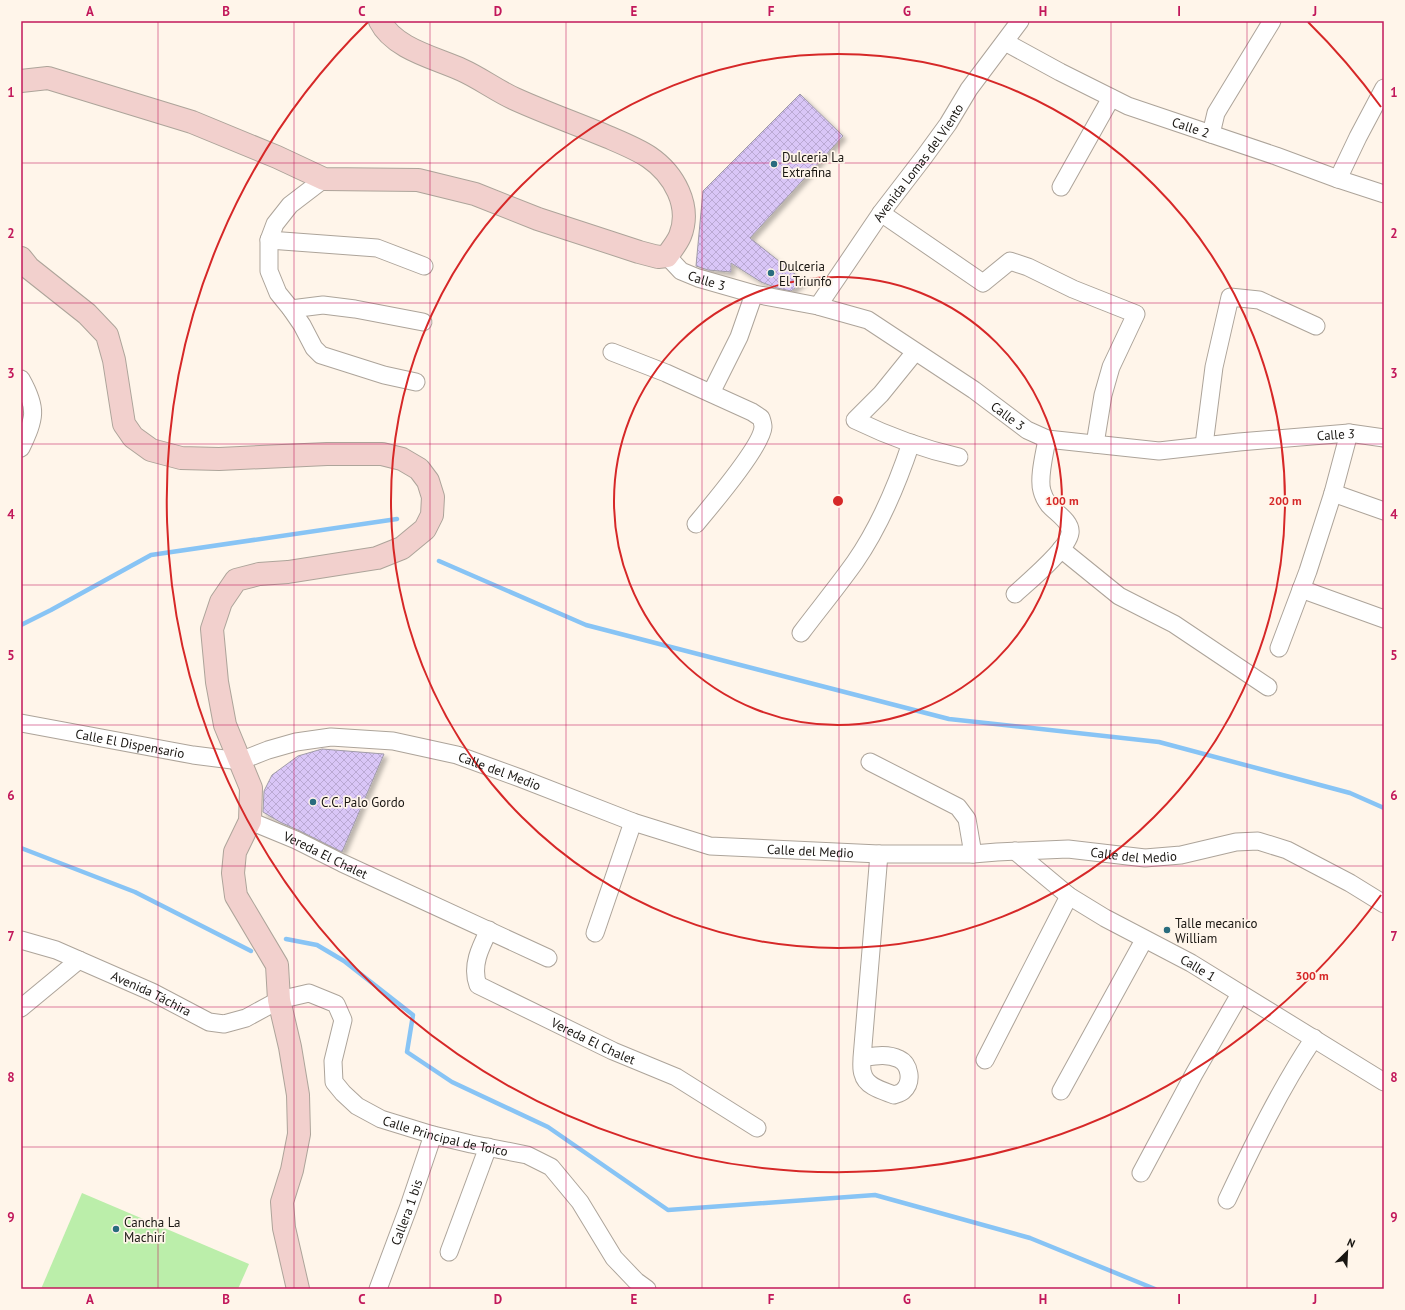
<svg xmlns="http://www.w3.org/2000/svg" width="1405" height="1310" font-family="'PT Sans',sans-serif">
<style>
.garden{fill:#bea}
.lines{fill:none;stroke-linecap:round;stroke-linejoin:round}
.stream{stroke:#88c4f5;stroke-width:4.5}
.building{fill:url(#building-cross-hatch);stroke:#a09ba7;filter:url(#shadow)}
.street-casing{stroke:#ada49a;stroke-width:19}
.secondary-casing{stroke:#ada49a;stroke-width:24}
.street{stroke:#fff;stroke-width:17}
.secondary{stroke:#f2d0cd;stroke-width:22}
.grid{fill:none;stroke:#c2185b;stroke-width:1;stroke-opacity:0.55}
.ring{fill:none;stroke:#d62828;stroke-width:2}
.poi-dot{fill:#296c7e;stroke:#fff5ea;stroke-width:1.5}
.labels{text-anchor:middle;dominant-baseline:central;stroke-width:3.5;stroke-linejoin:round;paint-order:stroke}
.street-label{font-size:13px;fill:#191612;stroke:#fff5ea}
.poi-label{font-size:13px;fill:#191612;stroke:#fff5ea;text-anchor:start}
.centre{fill:#d62828;stroke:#fff5ea;stroke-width:2}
.ring-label{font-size:12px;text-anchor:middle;font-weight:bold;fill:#d62828;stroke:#fff5ea;stroke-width:3.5;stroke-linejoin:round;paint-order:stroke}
.neatline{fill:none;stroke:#c2185b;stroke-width:1.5}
.grid-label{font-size:13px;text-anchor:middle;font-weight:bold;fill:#c2185b}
</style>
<defs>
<pattern id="building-cross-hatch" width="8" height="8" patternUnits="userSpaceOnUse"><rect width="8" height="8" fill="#d9c6f7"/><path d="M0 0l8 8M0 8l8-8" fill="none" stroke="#baa9d3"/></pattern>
<filter id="shadow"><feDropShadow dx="3.5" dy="3.5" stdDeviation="2" flood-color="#0004"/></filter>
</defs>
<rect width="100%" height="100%" fill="#fff5ea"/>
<path class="garden" d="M82 1193 249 1264 238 1289H41Z"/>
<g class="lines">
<g class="stream">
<path d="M439 561 586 625 949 719 1159 742 1350 793 1384 808"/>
<path d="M21 625 51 610 151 555 397 519"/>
<path d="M21 848 135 892 251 951"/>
<path d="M286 939 317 945 344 961 413 1015 407 1052 452 1082 548 1127 668 1210 875 1195 1030 1238 1155 1289"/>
</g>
</g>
<g class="building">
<path d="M800 94 843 136 750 238 804 281 791 291 777 288 761 282 731 263V272L708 270 696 266 703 191Z"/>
<path d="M322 749 384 754 342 852 300 831 280 822 263 812 264 791 272 775 298 756Z"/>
</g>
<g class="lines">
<defs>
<g id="street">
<path id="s1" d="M1005 42 1060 72 1128 106 1276 156 1338 179 1384 194"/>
<path d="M1211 134 1216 113 1272 21"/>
<path d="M324 179 290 205 275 224 269 240V271L278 293 291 309 302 325 314 348 321 355 384 375 416 382"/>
<path d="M1338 179 1358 137 1384 88"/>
<path d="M1061 187 1111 98"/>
<path d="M881 213 983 283 1010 261 1028 267 1073 289 1136 314 1111 367 1103 395 1095 444"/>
<path d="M269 240 377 248 424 266"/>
<path id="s2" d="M667 256 681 271 698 278 754 294 818 306 868 320 974 390 1027 430 1047 439 1159 451 1239 442 1349 433 1384 438"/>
<path id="s3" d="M818 306 881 213 924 157 948 124 969 89 1020 21"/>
<path d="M291 309 323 305 355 309 423 322"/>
<path d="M612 352 666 373 752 412 761 418C762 421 763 424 763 427 762 446 710 507 696 524"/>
<path d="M915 352 881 394 855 420C888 436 923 449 959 457"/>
<path d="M21 379C38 409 35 418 21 448"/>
<path d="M711 393 739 337 754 294"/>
<path d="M1204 445 1214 367 1230 297 1259 300 1316 326"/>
<path d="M1333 493 1384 511"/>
<path d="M1061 549 1119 596 1174 624 1268 687"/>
<path d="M1301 589 1384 619"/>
<path d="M1015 594C1028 582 1068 549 1070 533 1072 522 1055 512 1049 505 1046 501 1043 495 1042 491 1038 478 1045 452 1047 439"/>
<path d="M801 633C819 609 838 586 855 562 880 526 897 485 911 443"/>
<path d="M1279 648 1308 571 1333 493 1349 433"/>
<path id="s4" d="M21 723 193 755 240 761 268 750 296 742 331 737 393 741 457 755 520 778 633 822 710 846 879 854H973L997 852 1068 849 1145 858 1181 855 1236 842 1258 841 1287 850 1350 883 1384 904"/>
<path d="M870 762 958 807 967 819 973 854"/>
<path id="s5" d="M250 821 296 840 342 863 548 958"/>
<path id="s6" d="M1015 851 1069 896 1105 918 1191 963 1384 1082"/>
<path id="s7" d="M489 930C480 948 471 966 478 985L613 1051 676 1077 757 1128"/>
<path d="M595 933 633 822"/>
<path id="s8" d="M21 940 56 950 152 992 209 1022 224 1024 246 1018 279 1000 309 993 336 1004 343 1020 333 1061 334 1082 343 1093 357 1106 381 1119 433 1135 471 1144 527 1155 551 1167 580 1202 614 1258 636 1281 647 1289"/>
<path d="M21 1008 79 960"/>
<path d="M862 1058C874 1056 887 1053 899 1059 910 1064 913 1082 903 1091 901 1093 897 1094 894 1095 884 1091 866 1087 863 1074 861 1069 862 1063 862 1058L879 854"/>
<path d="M985 1060 1069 896"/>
<path d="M1061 1091 1144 940"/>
<path d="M1141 1173 1194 1074 1240 994"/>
<path d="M1227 1200C1253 1145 1280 1089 1314 1038"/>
<path d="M449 1252 488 1147"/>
<path id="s9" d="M378 1289 409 1206 433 1135"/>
</g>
<g id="secondary">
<path d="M21 81 48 78 192 122 277 157 324 179 418 180 475 194 538 219 639 252 658 257 667 256C672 249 677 243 680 236 692 206 674 174 649 157 637 149 622 143 608 137 577 124 546 113 515 99 497 91 480 78 462 70 436 58 394 49 380 21"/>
<path d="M21 258 29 268 87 314 107 335 114 360 124 424 133 437 151 450 181 458 219 459 327 454H382L402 459 419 469 428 481 433 497 432 515 425 529 402 548 377 558 288 572 259 574 236 580 221 602 212 629 217 682 225 725 251 788 250 821 235 852 233 873 236 896 277 965 279 1000 290 1047 298 1095 299 1134 292 1170 282 1202 284 1228 298 1289"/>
</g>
</defs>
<use href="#street" class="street-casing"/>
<use href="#secondary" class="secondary-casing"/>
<use href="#street" class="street"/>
<use href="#secondary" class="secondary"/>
</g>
<path class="grid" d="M158 21V1289M294 21V1289M430 21V1289M566 21V1289M702 21V1289M839 21V1289M975 21V1289M1111 21V1289M1247 21V1289M21 163H1384M21 303H1384M21 444H1384M21 585H1384M21 725H1384M21 866H1384M21 1007H1384M21 1147H1384"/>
<g class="ring">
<circle cx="838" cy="501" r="224"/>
<circle cx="838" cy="501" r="447"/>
<path d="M1381 895A671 671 0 1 1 368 22M1308 22A671 671 0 0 1 1381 107"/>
</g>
<g class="poi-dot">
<circle cx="774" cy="164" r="4"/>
<circle cx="771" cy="273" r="4"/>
<circle cx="313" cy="802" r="4"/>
<circle cx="1167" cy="930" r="4"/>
<circle cx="116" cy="1229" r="4"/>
</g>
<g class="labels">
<g class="street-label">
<text stroke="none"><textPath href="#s1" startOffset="205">Calle 2</textPath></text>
<text stroke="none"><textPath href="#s3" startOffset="175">Avenida Lomas del Viento</textPath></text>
<text stroke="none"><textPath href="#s2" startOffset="48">Calle 3</textPath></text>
<text stroke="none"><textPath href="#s2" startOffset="384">Calle 3</textPath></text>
<text stroke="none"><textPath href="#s2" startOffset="720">Calle 3</textPath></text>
<text stroke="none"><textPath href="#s4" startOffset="111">Calle El Dispensario</textPath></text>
<text stroke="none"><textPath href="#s4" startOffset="490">Calle del Medio</textPath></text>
<text stroke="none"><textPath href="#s4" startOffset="814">Calle del Medio</textPath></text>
<text stroke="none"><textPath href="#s4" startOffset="1138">Calle del Medio</textPath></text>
<text stroke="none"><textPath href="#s5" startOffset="83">Vereda El Chalet</textPath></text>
<text stroke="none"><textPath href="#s6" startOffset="218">Calle 1</textPath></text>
<text stroke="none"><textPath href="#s8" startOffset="141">Avenida Táchira</textPath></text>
<text stroke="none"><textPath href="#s7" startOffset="186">Vereda El Chalet</textPath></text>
<text stroke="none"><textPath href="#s8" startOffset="549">Calle Principal de Toico</textPath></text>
<text stroke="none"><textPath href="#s9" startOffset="82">Callera 1 bis</textPath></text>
</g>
<g class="poi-label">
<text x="782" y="157">Dulceria La<tspan x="782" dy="15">Extrafina</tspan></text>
<text x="779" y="266">Dulceria<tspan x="779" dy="15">El Triunfo</tspan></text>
<text x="321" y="802">C.C. Palo Gordo</text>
<text x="1175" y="923">Talle mecanico<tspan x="1175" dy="15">William</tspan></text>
<text x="124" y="1222">Cancha La<tspan x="124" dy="15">Machirí</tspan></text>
</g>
</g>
<circle cx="838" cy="501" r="6" class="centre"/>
<g class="ring-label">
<text x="1062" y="505">100 m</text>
<text x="1285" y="505">200 m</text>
<text x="1312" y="980">300 m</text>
</g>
<rect width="1405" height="1310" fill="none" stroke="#fff5ea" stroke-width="44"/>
<g transform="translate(1347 1252) rotate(24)" stroke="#fff5ea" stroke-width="3" paint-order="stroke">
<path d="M0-3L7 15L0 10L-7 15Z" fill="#191612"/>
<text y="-6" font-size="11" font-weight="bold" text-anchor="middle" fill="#191612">N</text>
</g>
<rect x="22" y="22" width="1361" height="1266" class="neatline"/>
<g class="grid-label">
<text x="90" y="16">A</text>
<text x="226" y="16">B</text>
<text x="362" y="16">C</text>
<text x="498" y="16">D</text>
<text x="634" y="16">E</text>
<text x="771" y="16">F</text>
<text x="907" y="16">G</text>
<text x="1043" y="16">H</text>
<text x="1179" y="16">I</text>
<text x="1315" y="16">J</text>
<text x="11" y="97">1</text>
<text x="1394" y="97">1</text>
<text x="11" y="238">2</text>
<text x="1394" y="238">2</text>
<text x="11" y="378">3</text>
<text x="1394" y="378">3</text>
<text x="11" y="519">4</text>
<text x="1394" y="519">4</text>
<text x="11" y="660">5</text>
<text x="1394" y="660">5</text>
<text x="11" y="800">6</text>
<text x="1394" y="800">6</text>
<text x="11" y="941">7</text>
<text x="1394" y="941">7</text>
<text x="11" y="1082">8</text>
<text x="1394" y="1082">8</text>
<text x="11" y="1222">9</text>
<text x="1394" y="1222">9</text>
<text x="90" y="1304">A</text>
<text x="226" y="1304">B</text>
<text x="362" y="1304">C</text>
<text x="498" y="1304">D</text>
<text x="634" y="1304">E</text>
<text x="771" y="1304">F</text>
<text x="907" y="1304">G</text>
<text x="1043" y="1304">H</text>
<text x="1179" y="1304">I</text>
<text x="1315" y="1304">J</text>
</g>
</svg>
